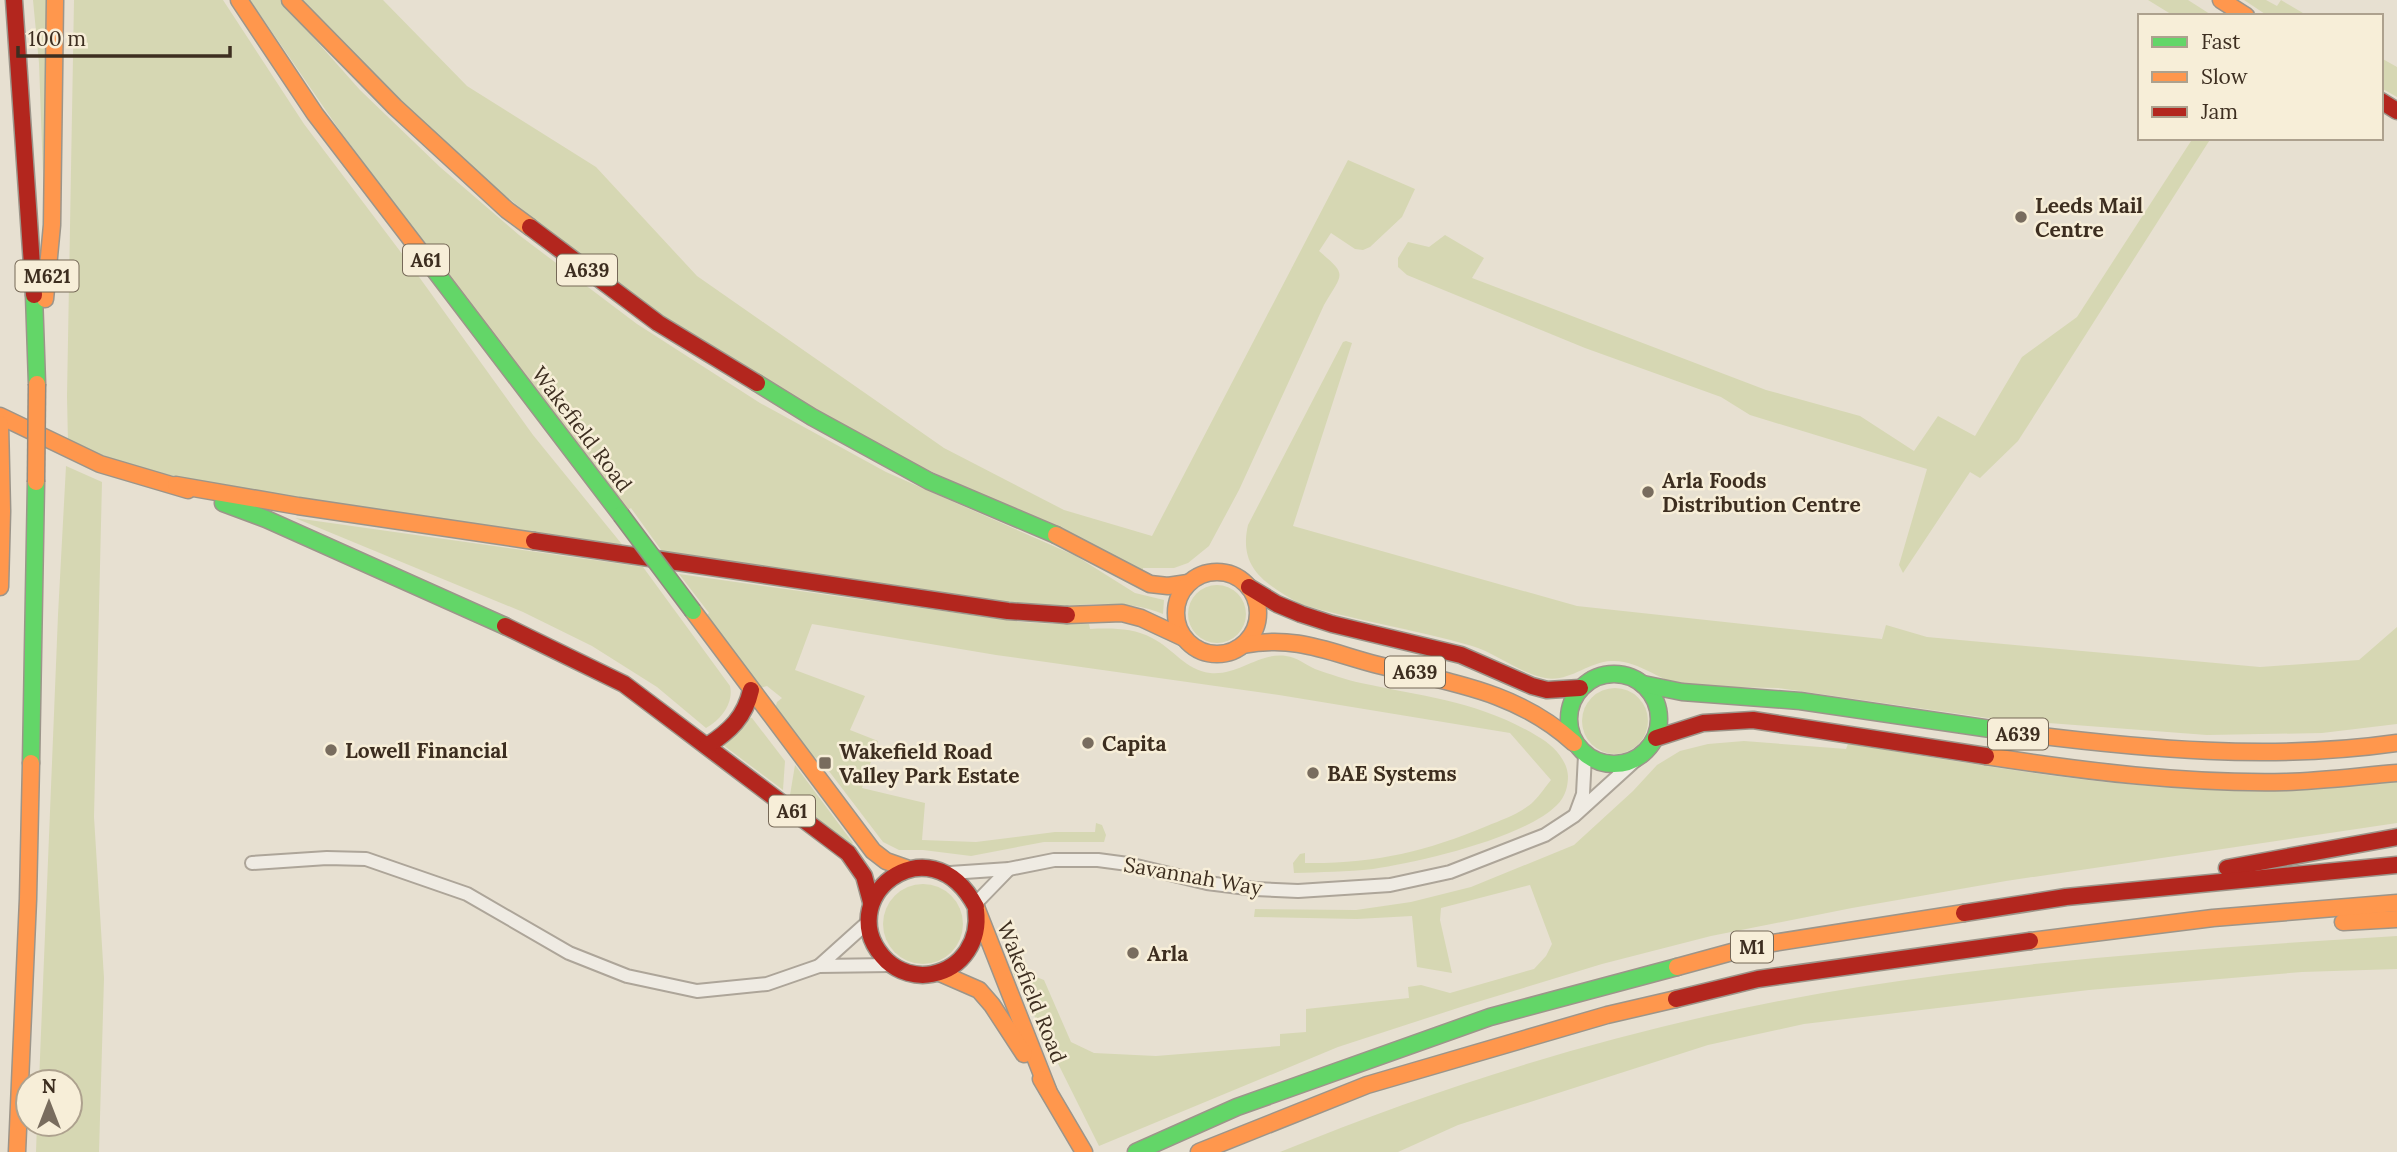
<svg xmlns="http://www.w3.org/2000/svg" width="2397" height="1152" font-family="Lora,serif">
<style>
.green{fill:#d6d7b3}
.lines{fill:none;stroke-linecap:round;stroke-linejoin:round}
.street-casing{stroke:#ada599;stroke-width:16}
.fast-casing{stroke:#9c958a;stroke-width:19}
.slow-casing{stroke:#9c958a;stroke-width:19}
.jam-casing{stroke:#9c958a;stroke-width:19}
.street{stroke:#efebe3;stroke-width:12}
.fast{stroke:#63d668;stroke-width:16}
.slow{stroke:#ff974d;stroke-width:16}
.jam{stroke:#b3261e;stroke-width:16}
.fast-bridge-casing{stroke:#928b80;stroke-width:19;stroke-linecap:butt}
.slow-bridge-casing{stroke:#928b80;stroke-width:19;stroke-linecap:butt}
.fast-bridge{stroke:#63d668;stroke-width:16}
.slow-bridge{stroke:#ff974d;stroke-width:16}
.poi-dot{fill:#786c5e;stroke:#f7eed8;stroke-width:2.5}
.labels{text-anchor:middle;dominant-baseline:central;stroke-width:5;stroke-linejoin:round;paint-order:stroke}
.shield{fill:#f7eed8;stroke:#756857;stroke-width:2}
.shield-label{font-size:19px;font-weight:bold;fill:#3d2e20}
.poi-label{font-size:21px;font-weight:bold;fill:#3d2e20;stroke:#f7eed8;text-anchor:start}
.street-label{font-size:21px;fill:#3d2e20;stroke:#f7eed8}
</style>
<rect width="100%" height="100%" fill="#e7e0d1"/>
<g class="green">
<path d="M33 0H48L43 174 39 63Z"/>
<path d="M74 0H223L304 124 409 263 533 435 625 548 201 482 142 469 68 443 67 397Z"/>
<path d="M250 0H280L360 90 440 167 519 235 637 324 760 403 886 472 1076 556 1135 593 1164 600 1163 614C1125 598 1087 606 1047 606 1032 606 1017 604 1002 602L664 554 631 508 626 511 340 131Z"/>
<path d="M303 0H383L467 86 596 167 697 276 944 448 1064 510 1152 536 1348 160 1415 189 1402 217 1370 247 1363 250 1355 249 1331 233 1319 251C1348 276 1343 272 1324 305L1239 490 1209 546 1188 563 1174 568H1143V572L1037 520 889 452 701 342 595 269 479 174 375 76Z"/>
<path d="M2148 0H2188L2213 16H2174Z"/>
<path d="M2244 0H2266L2277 6 2281 0 2308 16H2268Z"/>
<path d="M2381 58 2397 67V97L2381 88Z"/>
<path d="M2193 138H2211L2018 441 1980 478 1970 472 1903 573 1899 565 1927 469 1750 415 1721 397 1585 348 1407 275 1398 267V258L1408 242 1429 247 1445 235 1484 258 1472 278 1766 390 1860 416 1914 451 1938 416 1975 436 2022 357 2077 317Z"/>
<path d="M1346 341 1352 343 1293 526 1577 606 1882 639 1886 625 1927 637 2260 667 2359 660 2397 627V724L2322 733 2207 735 1995 719 1778 688 1686 686C1660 682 1638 659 1611 661 1588 662 1568 683 1545 678 1521 674 1496 653 1472 646 1415 629 1356 621 1300 604 1266 584 1238 569 1248 525L1343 342Z"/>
<path d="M66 466 102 482 94 817 104 978 99 1152H36L37 1124H70V1082H39L58 615Z"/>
<path d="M295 518 643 567 730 686C734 703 721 720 706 728L657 687 592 646 523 612Z"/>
<path d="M679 574 1021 622 1053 624H1089L1090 629C1112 628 1133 628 1152 638 1174 649 1185 670 1210 673 1238 676 1259 652 1286 656 1297 657 1306 665 1315 669 1330 674 1346 680 1361 683 1425 697 1479 701 1537 736 1552 744 1567 759 1568 776 1568 787 1565 797 1557 805 1524 838 1420 862 1373 869 1347 872 1321 872 1294 873L1293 863 1300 854 1305 853V863C1372 864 1425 852 1487 826 1502 820 1522 813 1534 801 1540 795 1545 787 1551 780L1510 733 1279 695 996 655 812 624 795 670 865 696 850 730 878 741 862 788 925 803 922 840 976 842 1055 832H1095L1096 823 1102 825 1106 835 1104 842H1044L971 856 923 850H899L883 842 822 762 810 754 775 709 777 702 782 698 767 686 760 688 706 616 709 613Z"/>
<circle cx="1217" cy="614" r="29"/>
<circle cx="1615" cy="721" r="33"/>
<path d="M747 717 752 718 785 761 783 790 723 745Z"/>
<path d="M1744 741 1846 749 1848 744C1960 761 2072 783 2185 788 2256 791 2326 786 2397 782V823L2006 881 1852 908 1711 936 1602 964 1464 1006 1338 1047 1099 1146 1010 967 1044 980 1071 1042 1094 1053 1156 1056 1280 1046V1034L1306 1032V1009L1409 998 1408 987 1421 985 1450 993 1534 969 1546 956 1552 944 1530 885 1441 908 1440 920 1452 973 1417 967 1412 916 1357 919 1254 917 1255 909 1356 910 1411 902 1471 887 1574 845 1633 791 1657 765 1680 751 1708 744Z"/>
<path d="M795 765 853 843 850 846 790 795Z"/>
<circle cx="923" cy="924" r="40"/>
<path d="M2397 936V969L2302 972 2089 990 1804 1024 1708 1045 1458 1125 1398 1152H1280C1466 1076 1661 1018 1859 987 2037 959 2217 947 2397 936Z"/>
</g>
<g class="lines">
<defs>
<g id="street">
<path d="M1576 813 1583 794 1585 755"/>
<path d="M252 863 327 858 366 859 467 894 569 953 627 976 697 991 767 984 819 966"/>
<path d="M950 873 1009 869 1054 860H1098L1128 864 1207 883 1255 889 1298 891 1390 885 1450 872 1545 835 1574 816 1639 757"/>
<path d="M975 904 1009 869"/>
<path d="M868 922 819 966 891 965"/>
</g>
<g id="fast">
<path d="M426 259 621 515"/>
<path d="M34 295 37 384"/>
<path d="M757 383 812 417 929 481 1056 535"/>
<path d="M223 503 266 519 505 626"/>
<circle cx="1614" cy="719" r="45"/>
<path d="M1643 684 1682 692 1800 701 2018 733"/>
<path d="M31 763 36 482"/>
<path d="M1136 1152 1237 1107 1490 1017 1677 967"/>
</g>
<g id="slow">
<path d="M239 0 315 114 426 259"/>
<path d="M290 0 395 107 507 210 530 227"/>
<path d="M2221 0 2246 16"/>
<path d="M45 299 52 225 55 0"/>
<path d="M0 416 100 464 188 490"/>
<path d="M0 424 2 511 0 587"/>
<path d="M176 485 298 506 534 541"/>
<path d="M1056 535 1150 584 1168 586 1188 583"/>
<circle cx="1217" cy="613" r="41"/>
<path d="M693 611 873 851 886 861 906 868"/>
<path d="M1067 615 1122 613 1141 618 1184 638"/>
<path d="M1243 645C1297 635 1328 652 1378 665 1451 683 1517 691 1574 743"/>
<path d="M2018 733C2143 749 2272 761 2397 743"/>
<path d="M1986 756C2084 771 2185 784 2285 782 2322 781 2360 776 2397 773"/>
<path d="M976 907 1048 1090"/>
<path d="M2343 922 2397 919"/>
<path d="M2030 941 2213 918 2397 903"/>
<path d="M1677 967 1754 946 1964 913"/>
<path d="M940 973 979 990 992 1005 1024 1054"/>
<path d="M1041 1079 1084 1152"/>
<path d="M17 1152 28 899 31 763"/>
<path d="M1199 1152 1367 1085 1607 1015 1676 999"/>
</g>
<g id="jam">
<path d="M14 0 34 295"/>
<path d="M2381 101 2397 111"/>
<path d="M530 227 658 323 757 383"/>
<path d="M534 541 1008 611 1067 615"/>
<path d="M1249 587 1277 604 1301 614 1332 624 1461 655 1532 686 1547 690 1580 688"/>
<path d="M505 626 624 684 848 853 864 876 871 902"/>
<path d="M1656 738 1703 723 1753 720 1986 756"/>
<path d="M707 746C730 731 745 717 751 690"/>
<path d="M2227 868 2397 837"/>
<path d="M976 910C980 940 963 968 932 974 916 977 899 972 887 961 827 902 929 817 976 907"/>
<path d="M1964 913 2066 897 2397 865"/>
<path d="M1676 999 1758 979 2030 941"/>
</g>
</defs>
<use href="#street" class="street-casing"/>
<use href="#fast" class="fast-casing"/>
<use href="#slow" class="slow-casing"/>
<use href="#jam" class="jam-casing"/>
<use href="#street" class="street"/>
<use href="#fast" class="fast"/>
<use href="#slow" class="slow"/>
<use href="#jam" class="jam"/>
<defs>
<path id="fast-bridge" d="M621 515 693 611"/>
<path id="slow-bridge" d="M36 482 37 384"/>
</defs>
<use href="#fast-bridge" class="fast-bridge-casing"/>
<use href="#slow-bridge" class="slow-bridge-casing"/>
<use href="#fast-bridge" class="fast-bridge"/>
<use href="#slow-bridge" class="slow-bridge"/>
</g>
<g class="poi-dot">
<circle cx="2021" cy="217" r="7"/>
<circle cx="1648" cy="492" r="7"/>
<circle cx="1088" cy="743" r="7"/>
<circle cx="331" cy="750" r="7"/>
<rect x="818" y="756" width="14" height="14" rx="3.5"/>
<circle cx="1313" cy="773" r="7"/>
<circle cx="1133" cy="953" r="7"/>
</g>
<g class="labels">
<g class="shield">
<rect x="403" y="244.5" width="46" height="31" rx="5"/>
<rect x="557" y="254.5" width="60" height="31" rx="5"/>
<rect x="15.5" y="260.5" width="63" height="31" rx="5"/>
<rect x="1385" y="656.5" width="60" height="31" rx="5"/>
<rect x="1988" y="718.5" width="60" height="31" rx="5"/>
<rect x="769" y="795.5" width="46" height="31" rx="5"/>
<rect x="1731" y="931.5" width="42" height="31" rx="5"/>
</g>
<g class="shield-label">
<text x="426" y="260">A61</text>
<text x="587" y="270">A639</text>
<text x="47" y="276">M621</text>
<text x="1415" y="672">A639</text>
<text x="2018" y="734">A639</text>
<text x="792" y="811">A61</text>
<text x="1752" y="947">M1</text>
</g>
<g class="poi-label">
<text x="2035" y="205">Leeds Mail<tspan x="2035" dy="24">Centre</tspan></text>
<text x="1662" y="480">Arla Foods<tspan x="1662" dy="24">Distribution Centre</tspan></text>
<text x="1102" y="743">Capita</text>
<text x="345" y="750">Lowell Financial</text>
<text x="839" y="751">Wakefield Road<tspan x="839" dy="24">Valley Park Estate</tspan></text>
<text x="1327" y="773">BAE Systems</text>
<text x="1147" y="953">Arla</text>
</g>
<g class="street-label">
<text transform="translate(582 429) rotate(53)">Wakefield Road</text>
<text transform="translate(1193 876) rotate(10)">Savannah Way</text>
<text transform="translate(1032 992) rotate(68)">Wakefield Road</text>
</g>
</g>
<rect x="2138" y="14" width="245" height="126" fill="#f7eed8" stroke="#ada18e" stroke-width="2"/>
<rect x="2152" y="37" width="35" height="10" fill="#63d668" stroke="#ada18e" stroke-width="2"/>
<text x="2201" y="49" font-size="21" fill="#3d2e20">Fast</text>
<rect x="2152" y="72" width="35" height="10" fill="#ff974d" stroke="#ada18e" stroke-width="2"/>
<text x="2201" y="84" font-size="21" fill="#3d2e20">Slow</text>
<rect x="2152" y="107" width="35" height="10" fill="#b3261e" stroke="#ada18e" stroke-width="2"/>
<text x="2201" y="119" font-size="21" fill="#3d2e20">Jam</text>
<g transform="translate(49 1103)"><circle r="33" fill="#f7eed8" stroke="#ada18e" stroke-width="2"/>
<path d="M0-5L12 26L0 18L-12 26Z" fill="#786c5e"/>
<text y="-10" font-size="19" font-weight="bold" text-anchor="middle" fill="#3d2e20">N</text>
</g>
<path d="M18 46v10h212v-10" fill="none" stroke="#3d2e20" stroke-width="3.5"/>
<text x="28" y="46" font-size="21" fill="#3d2e20" stroke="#f7eed8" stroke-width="5" paint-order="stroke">100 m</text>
</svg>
